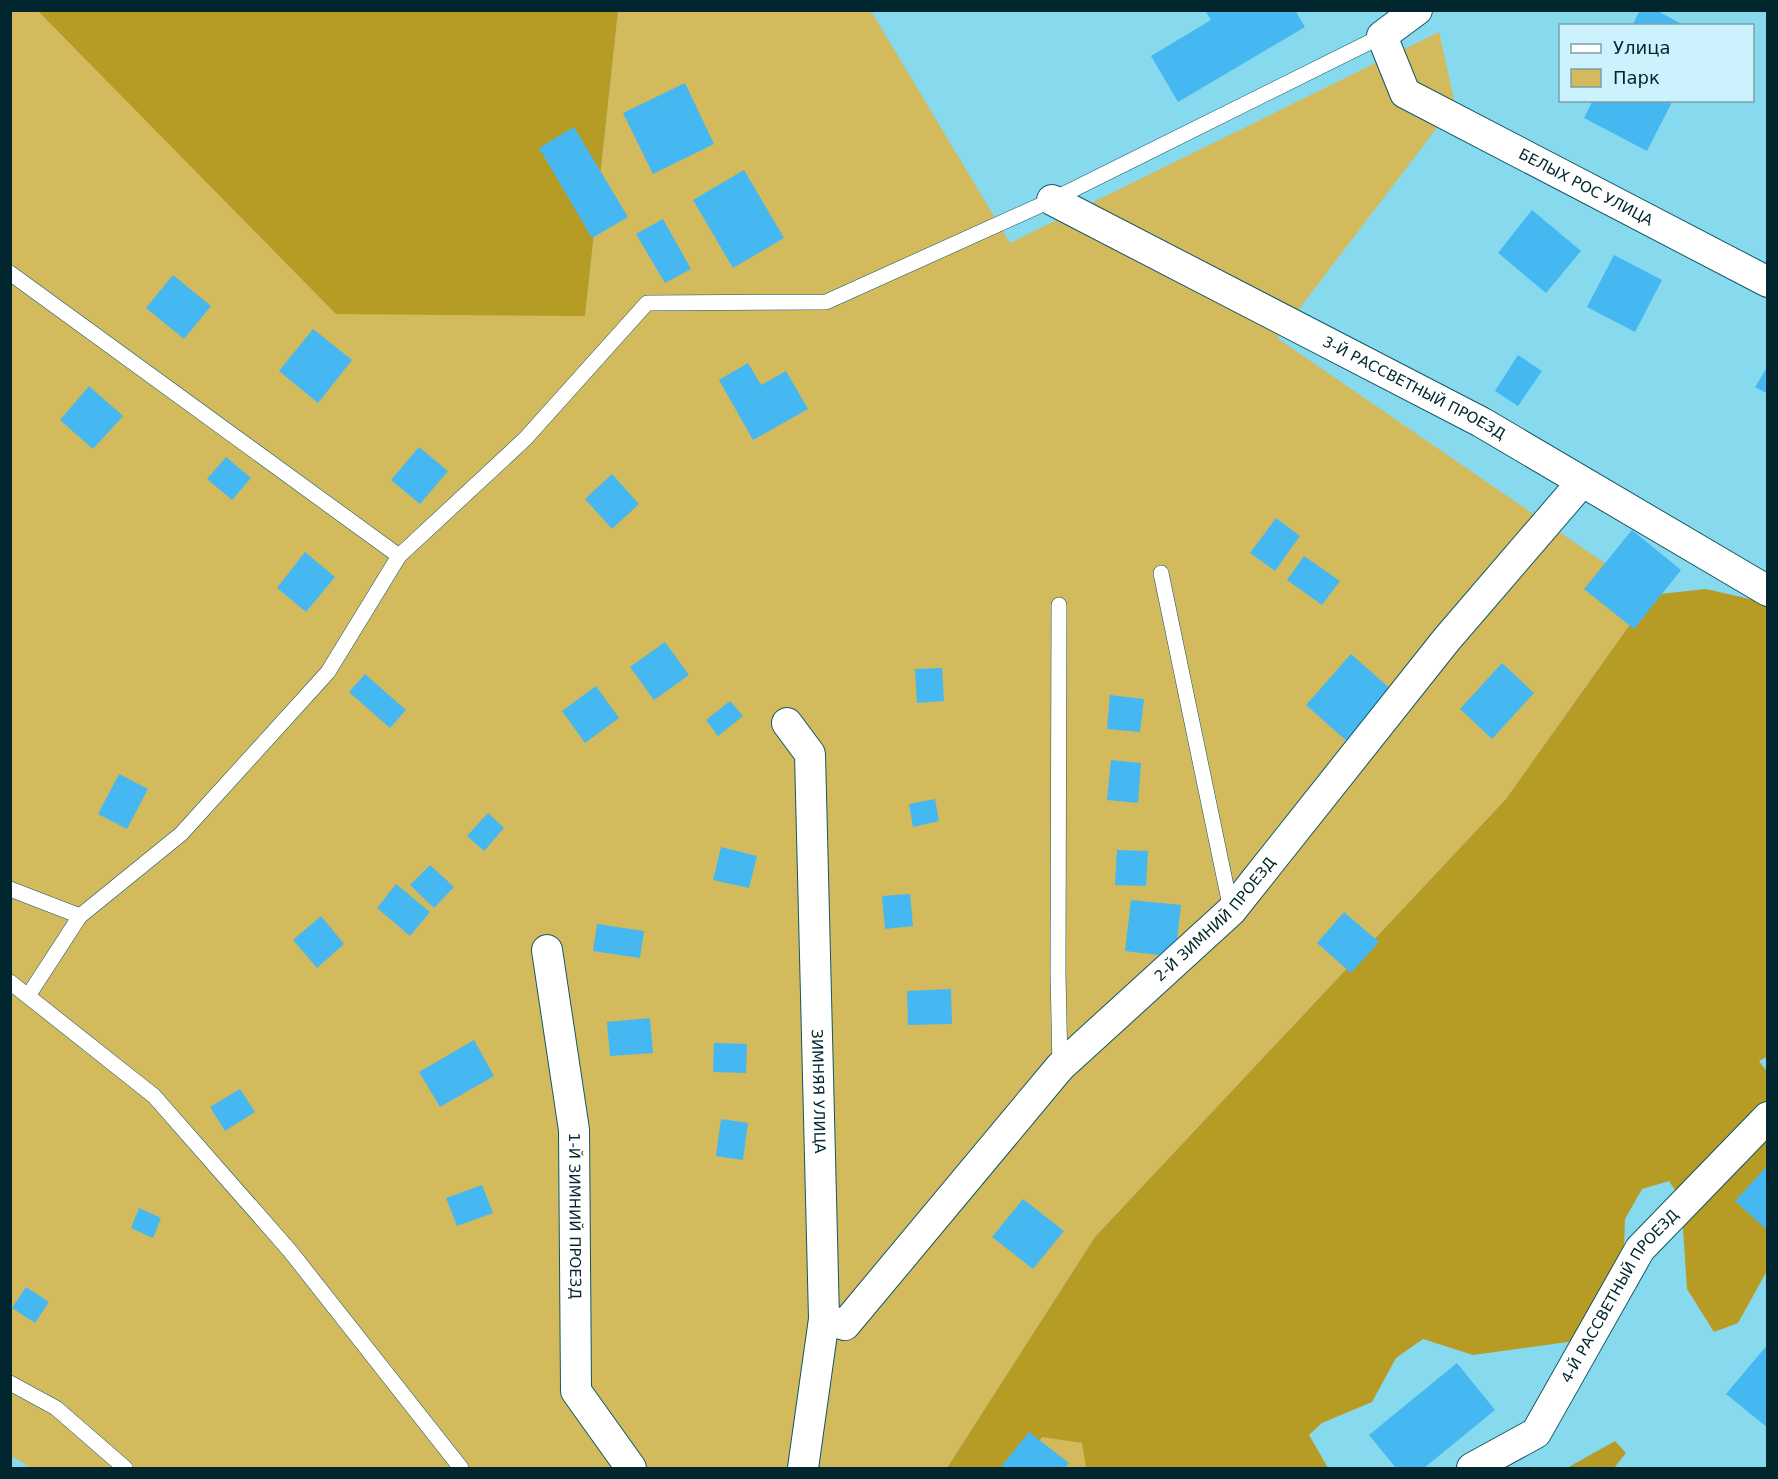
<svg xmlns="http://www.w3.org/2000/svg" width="1778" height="1479" font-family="'DejaVu Sans',sans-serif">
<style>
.green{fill:#d2ba5d}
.forest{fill:#b69b25}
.building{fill:#45b8f2}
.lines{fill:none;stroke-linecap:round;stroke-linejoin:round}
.service-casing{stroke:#135765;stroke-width:16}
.minor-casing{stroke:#135765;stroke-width:32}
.service{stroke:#fff;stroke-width:15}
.minor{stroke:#fff;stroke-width:30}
.labels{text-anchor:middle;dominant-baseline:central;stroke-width:5;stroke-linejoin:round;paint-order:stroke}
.street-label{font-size:15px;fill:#01262d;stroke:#ccf3fd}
</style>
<rect width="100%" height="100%" fill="#87d9ed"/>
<g class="green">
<path d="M10 11H38L585 316 618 11H871L1010 243 1439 32 1455 104 1277 338 1651 595 1506 799 1095 1237 947 1468H31L10 1455Z"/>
<path d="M1042 1436 1083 1443 1086 1468H1020Z"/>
</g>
<g class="forest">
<path d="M38 11H618L585 316 336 314Z"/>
<path d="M1706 589 1767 603 1768 1056 1759 1061 1768 1073V1269L1738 1323 1714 1332 1687 1289 1681 1199 1669 1181 1642 1189 1625 1219 1624 1249 1575 1341 1473 1355 1423 1339 1396 1358 1372 1402 1322 1423 1309 1435 1328 1468H1086L1082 1443 1042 1437 1020 1468H947L1095 1237 1506 799 1651 595Z"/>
<path d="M1615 1441 1626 1453 1614 1468H1567Z"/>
</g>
<g class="building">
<path d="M1205 10H1295L1305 27 1178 102 1151 56 1211 20Z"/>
<path d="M1640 10H1656L1685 26H1632Z"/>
<path d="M685 83 714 144 653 174 623 113Z"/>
<path d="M1593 100H1673L1647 151 1584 118Z"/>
<path d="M574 127 628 217 592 238 539 148Z"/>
<path d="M744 170 784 238 733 268 693 200Z"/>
<path d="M1532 210 1581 251 1546 293 1498 253Z"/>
<path d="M663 219 691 269 665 283 636 234Z"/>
<path d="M1614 255 1662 280 1635 332 1587 307Z"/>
<path d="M173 275 211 306 184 339 146 308Z"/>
<path d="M313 329 352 360 318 403 279 371Z"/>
<path d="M1518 355 1542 371 1518 406 1495 391Z"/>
<path d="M748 363 761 385 786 371 808 409 753 440 719 380Z"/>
<path d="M1768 366V394L1755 387Z"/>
<path d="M89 386 123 416 93 449 60 420Z"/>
<path d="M419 447 448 471 420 504 391 480Z"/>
<path d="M226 457 251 478 232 500 207 479Z"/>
<path d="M612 474 639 504 612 529 585 499Z"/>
<path d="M1276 518 1300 536 1275 571 1250 553Z"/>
<path d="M1632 530 1681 570 1634 629 1584 589Z"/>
<path d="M305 552 335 577 306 612 277 588Z"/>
<path d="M1304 556 1340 581 1322 605 1287 580Z"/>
<path d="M665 642 689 675 654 700 630 667Z"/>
<path d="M1351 654 1395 693 1350 744 1306 705Z"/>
<path d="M1502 663 1534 693 1492 739 1460 709Z"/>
<path d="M942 668 944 701 917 703 915 669Z"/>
<path d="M365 674 406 710 390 728 349 692Z"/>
<path d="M596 686 619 718 585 743 562 711Z"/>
<path d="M1110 695 1144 699 1140 732 1107 729Z"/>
<path d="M730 701 743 716 718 736 706 720Z"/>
<path d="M1111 760 1141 763 1138 803 1107 800Z"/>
<path d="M119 774 148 789 127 829 98 814Z"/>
<path d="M935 799 939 821 913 827 909 804Z"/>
<path d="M488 813 504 828 484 851 467 836Z"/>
<path d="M721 847 757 856 749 888 713 880Z"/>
<path d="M1117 850 1148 851 1146 886 1115 885Z"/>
<path d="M430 865 454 887 434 908 410 885Z"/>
<path d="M396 884 430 912 410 936 377 908Z"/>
<path d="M910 894 913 926 885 929 882 896Z"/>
<path d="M1131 900 1181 905 1175 957 1125 951Z"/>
<path d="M1344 912 1379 942 1351 973 1317 943Z"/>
<path d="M321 916 344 944 317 968 293 940Z"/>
<path d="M597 924 644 931 640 958 593 951Z"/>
<path d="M951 989 952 1024 908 1025 907 991Z"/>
<path d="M650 1018 653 1053 610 1056 607 1022Z"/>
<path d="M474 1040 494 1076 440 1107 419 1072Z"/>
<path d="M714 1043 747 1044 746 1073 713 1072Z"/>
<path d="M240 1089 255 1112 225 1131 210 1107Z"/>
<path d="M721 1119 748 1123 743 1160 716 1156Z"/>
<path d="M1768 1165V1231L1735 1201Z"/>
<path d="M482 1185 493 1213 457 1226 446 1198Z"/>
<path d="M1023 1199 1064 1231 1033 1269 992 1237Z"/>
<path d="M139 1208 161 1218 153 1238 131 1228Z"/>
<path d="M26 1287 49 1302 35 1323 12 1308Z"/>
<path d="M1768 1344V1428L1726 1394Z"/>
<path d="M1457 1363 1495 1410 1424 1468H1396L1369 1435Z"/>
<path d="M1029 1432 1069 1463 1065 1468H1000Z"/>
</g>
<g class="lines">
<defs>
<g id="service">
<path d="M10 273 399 556"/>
<path d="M1161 573 1231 910"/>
<path d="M1059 605 1058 973 1060 1067"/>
<path d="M10 889 80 916"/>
<path d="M10 982 154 1096 290 1251 461 1468"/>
<path d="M28 996 80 916 181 834 328 672 399 556 525 439 647 303 826 302 1052 200 1382 36"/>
<path d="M10 1383 56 1408 125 1468"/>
</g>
<g id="minor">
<path id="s1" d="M1417 10 1382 36 1405 93 1768 282"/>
<path id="s2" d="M1052 200 1481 422 1768 591"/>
<path id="s3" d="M787 723 810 754 824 1319 803 1468"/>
<path id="s4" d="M547 950 574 1130 576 1391 631 1468"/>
<path id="s5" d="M824 1319 845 1325 1060 1067 1231 911 1447 639 1582 482"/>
<path id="s6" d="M1472 1468 1536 1433 1640 1249 1768 1117"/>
</g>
</defs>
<use href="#service" class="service-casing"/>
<use href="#minor" class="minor-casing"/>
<use href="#service" class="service"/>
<use href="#minor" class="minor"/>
</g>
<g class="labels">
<g class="street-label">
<text stroke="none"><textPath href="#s1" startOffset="309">БЕЛЫХ РОС УЛИЦА</textPath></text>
<text stroke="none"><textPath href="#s2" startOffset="408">3-Й РАССВЕТНЫЙ ПРОЕЗД</textPath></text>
<text stroke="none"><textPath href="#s5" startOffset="572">2-Й ЗИМНИЙ ПРОЕЗД</textPath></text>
<text stroke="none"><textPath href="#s3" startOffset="376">ЗИМНЯЯ УЛИЦА</textPath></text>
<text stroke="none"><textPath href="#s4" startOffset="268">1-Й ЗИМНИЙ ПРОЕЗД</textPath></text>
<text stroke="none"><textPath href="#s6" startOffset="234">4-Й РАССВЕТНЫЙ ПРОЕЗД</textPath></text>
</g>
</g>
<rect width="1778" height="1479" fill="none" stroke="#01262d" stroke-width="24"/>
<rect x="1559" y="24" width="195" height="78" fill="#ccf3fd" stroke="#7ba1aa" stroke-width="1.5"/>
<rect x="1571" y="44" width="30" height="9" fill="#ffffff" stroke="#7ba1aa" stroke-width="1.5"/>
<text x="1613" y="54" font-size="18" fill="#01262d">Улица</text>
<rect x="1571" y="69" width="30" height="18" fill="#d2ba5d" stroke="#7ba1aa" stroke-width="1.5"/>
<text x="1613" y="84" font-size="18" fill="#01262d">Парк</text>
</svg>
